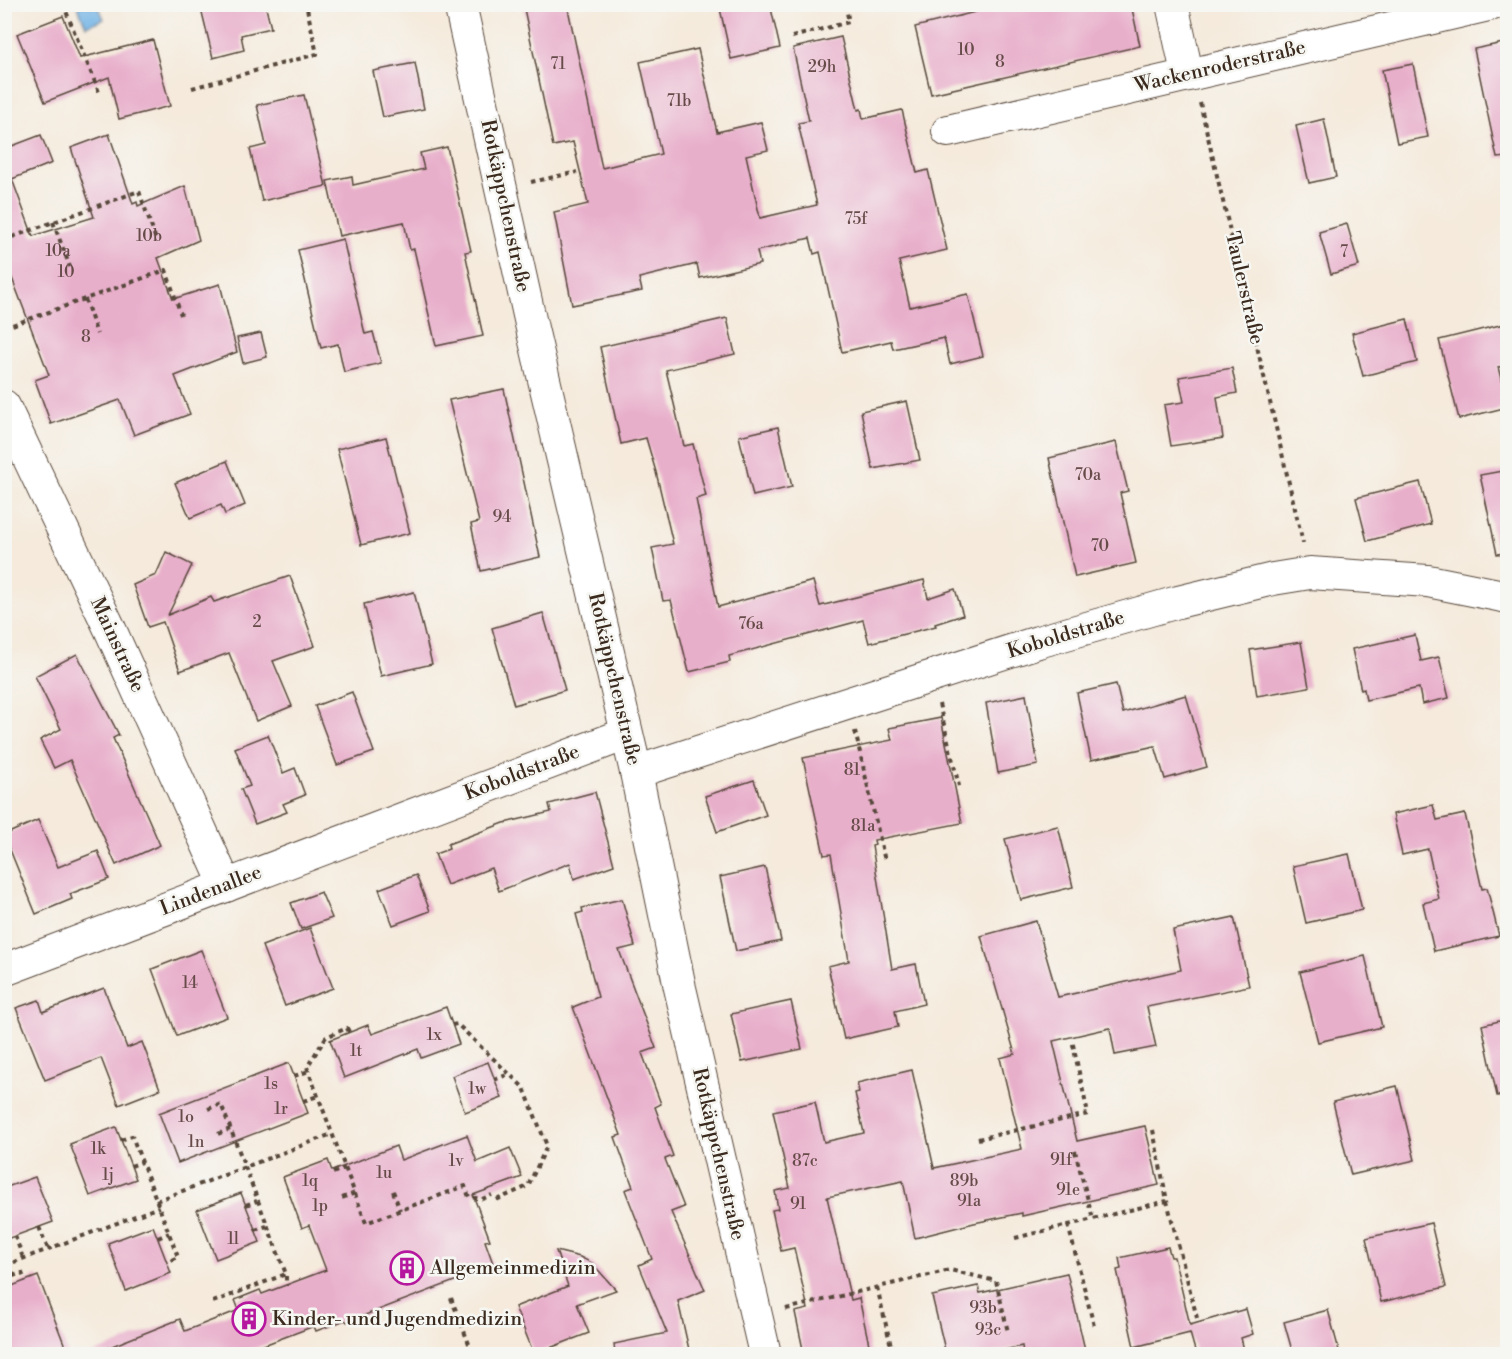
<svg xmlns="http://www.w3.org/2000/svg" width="1512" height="1359" font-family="'Libre Bodoni',serif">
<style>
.water{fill:#71b2e5;stroke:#566e82;stroke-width:1.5}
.building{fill:#e8afcb}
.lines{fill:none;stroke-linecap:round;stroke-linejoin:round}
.street-casing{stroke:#57473a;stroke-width:34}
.path{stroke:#57473a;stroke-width:4;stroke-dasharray:4.5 4.5;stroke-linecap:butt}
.street{stroke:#fff;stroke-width:32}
.labels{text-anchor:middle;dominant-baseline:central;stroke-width:5;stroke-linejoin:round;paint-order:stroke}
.number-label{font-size:16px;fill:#664b49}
.street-label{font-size:20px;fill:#3b2a1e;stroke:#f6f6f2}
.poi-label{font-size:20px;fill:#3b2a1e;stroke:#f6f6f2;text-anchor:start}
</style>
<rect width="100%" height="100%" fill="#f6f6f2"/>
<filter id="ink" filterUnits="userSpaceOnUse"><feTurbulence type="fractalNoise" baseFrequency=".0167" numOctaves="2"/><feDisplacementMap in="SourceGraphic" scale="12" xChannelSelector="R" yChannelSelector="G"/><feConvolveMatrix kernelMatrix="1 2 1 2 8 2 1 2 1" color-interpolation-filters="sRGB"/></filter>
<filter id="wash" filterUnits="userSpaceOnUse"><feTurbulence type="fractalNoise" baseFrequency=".008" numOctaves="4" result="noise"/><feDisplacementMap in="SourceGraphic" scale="24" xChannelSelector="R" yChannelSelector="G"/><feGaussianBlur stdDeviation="1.35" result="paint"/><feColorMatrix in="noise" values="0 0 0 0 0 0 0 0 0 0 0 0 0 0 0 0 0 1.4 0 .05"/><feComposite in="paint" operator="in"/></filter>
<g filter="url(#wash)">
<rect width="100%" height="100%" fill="#f5eadb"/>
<path class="water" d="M77 5H98L104 19 86 26Z"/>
<g id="blocks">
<g class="building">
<path d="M200 4H265L271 28 241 35 244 50 213 58Z"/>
<path d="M523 4H567L602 168 661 154 640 62 698 49 717 132 761 122 768 150 746 155 760 218 817 205 798 123 809 121 793 48 841 37 858 110 861 109 863 119 902 110 917 173 928 170 947 250 899 261 910 307 968 294 983 356 950 364 944 338 893 349 891 341 842 352 820 252 814 254 810 238 757 251 760 264 700 278 697 264 639 278 642 291 572 305 554 212 588 204 573 142 553 146Z"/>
<path d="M719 4H770L780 48 731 59Z"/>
<path d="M1007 4H1131L1140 46 931 94 915 27Z"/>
<path d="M63 16 80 58 153 40 170 106 119 119 109 77 45 102 17 34Z"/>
<path d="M1508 42V157L1497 158 1474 49Z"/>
<path d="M415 63 424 109 383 117 373 71Z"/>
<path d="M1413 64 1428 137 1397 143 1382 70Z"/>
<path d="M304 95 326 186 262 201 250 149 266 145 257 105Z"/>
<path d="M1324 119 1336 177 1309 183 1296 126Z"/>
<path d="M109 134 133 204 137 202 138 206 185 186 199 240 158 258 173 299 220 284 237 352 175 376 190 414 134 435 120 400 51 424 35 380 49 375 4 257V149L41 135 52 163 12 179 33 236 94 217 71 148Z"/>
<path d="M447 147 471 251 465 252 483 336 436 346 414 249 410 250 404 222 339 236 327 181 352 176 353 185 424 169 420 153Z"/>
<path d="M1347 224 1359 266 1331 274 1319 232Z"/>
<path d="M343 239 365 334 373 332 381 363 344 372 338 344 321 348 298 250Z"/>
<path d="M727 318 735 354 666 370 684 446 693 444 706 496 696 499 718 607 813 581 820 606 924 580 928 598 955 589 963 615 935 624 936 626 869 643 863 620 729 656 730 662 689 672 671 600 663 601 652 548 673 544 656 472 646 438 621 444 600 347Z"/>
<path d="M1407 319 1417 362 1363 376 1352 333Z"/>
<path d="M1508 323V366L1498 367 1508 407 1459 419 1439 340Z"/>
<path d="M261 333 267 357 243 363 237 338Z"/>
<path d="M1232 368 1237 393 1217 397 1223 438 1171 446 1164 405 1184 402 1179 377Z"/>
<path d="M504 389 540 557 481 571 471 524 479 522 449 400Z"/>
<path d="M907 401 920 460 873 469 861 411Z"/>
<path d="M778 427 792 487 753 496 739 436Z"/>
<path d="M386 437 410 533 361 545 337 449Z"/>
<path d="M1116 442 1128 491 1120 493 1136 563 1075 577 1049 458Z"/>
<path d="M227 461 245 505 225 514 221 505 190 518 175 483Z"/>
<path d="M1508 470V553L1497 554 1480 475Z"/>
<path d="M1420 482 1431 524 1367 541 1356 498Z"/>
<path d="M166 552 192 565 168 615 211 597 214 602 290 576 315 646 273 661 292 706 256 721 229 653 180 671 163 622 148 627 133 585 156 575Z"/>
<path d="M414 592 432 664 381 676 364 604Z"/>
<path d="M543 613 565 690 514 705 492 628Z"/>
<path d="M1415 635 1421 661 1439 657 1449 698 1422 704 1419 688 1366 700 1364 689 1361 690 1352 649Z"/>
<path d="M1301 642 1309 687 1257 696 1250 650Z"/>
<path d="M77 654 119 735 113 738 160 845 116 865 70 760 54 768 40 740 61 729 35 676Z"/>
<path d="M1116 684 1123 713 1186 695 1207 767 1165 779 1155 746 1091 760 1077 693Z"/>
<path d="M352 692 374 752 337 765 315 706Z"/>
<path d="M1026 695 1038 765 998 773 986 703Z"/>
<path d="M941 718 962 823 874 840 875 845 872 846 892 969 916 964 924 1004 895 1011 898 1027 844 1039 828 966 849 961 831 854 824 855 803 758 892 740 889 728Z"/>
<path d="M268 735 283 773 295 768 305 795 283 804 287 812 255 824 241 789 250 786 235 748Z"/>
<path d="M754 780 766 815 717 832 705 796Z"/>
<path d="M595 792 614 865 574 879 570 863 499 891 491 868 447 885 435 854 449 849 448 844 504 823 551 812 549 804Z"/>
<path d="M1433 805 1437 820 1465 814 1482 889 1487 888 1499 936 1434 951 1423 903 1439 899 1428 849 1402 855 1393 814Z"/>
<path d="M38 820 58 867 98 851 109 879 70 894 72 899 36 914 4 835Z"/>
<path d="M1058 826 1073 887 1021 900 1005 839Z"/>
<path d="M1349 854 1362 910 1306 923 1293 866Z"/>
<path d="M765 867 781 941 736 951 720 877Z"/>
<path d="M416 875 430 911 393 925 379 889Z"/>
<path d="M321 892 332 918 301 929 291 903Z"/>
<path d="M622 899 635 946 619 950 656 1048 642 1053 661 1104 655 1107 673 1156 665 1159 684 1207 671 1212 705 1290 678 1301 690 1354H615L614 1344 667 1333 639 1265 652 1259 625 1190 633 1187 615 1137 621 1135 573 1007 598 997 576 914 583 912 582 908Z"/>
<path d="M1234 917 1249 986 1147 1007 1156 1047 1115 1055 1110 1028 1053 1041 1077 1141 1145 1126 1159 1185 1022 1216V1213L974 1223 915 1238 903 1181 827 1197 851 1300 859 1298 871 1354H804L795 1312 808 1309 794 1248 781 1251 772 1210 778 1209 775 1191 790 1188 773 1111 815 1102 824 1142 864 1133 855 1093 859 1092 857 1083 912 1070 934 1168 1022 1149 1000 1058 1015 1054 981 936 1036 921 1058 997 1181 970 1173 930Z"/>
<path d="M310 928 333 988 285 1006 262 946Z"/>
<path d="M201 950 227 1017 177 1036 152 969Z"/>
<path d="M1365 956 1382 1027 1318 1042 1300 972Z"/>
<path d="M104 988 127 1048 142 1042 160 1089 119 1105 101 1058 45 1080 16 1008 39 1000 43 1012Z"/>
<path d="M791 1001 802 1049 742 1062 731 1014Z"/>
<path d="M446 1007 459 1044 421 1058 418 1049 344 1078 330 1040 368 1025 372 1034Z"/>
<path d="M1508 1019V1095L1497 1096 1482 1025Z"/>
<path d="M488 1062 502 1098 465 1112 452 1076Z"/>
<path d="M289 1063 308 1113 178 1163 159 1113Z"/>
<path d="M1397 1086 1415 1160 1351 1175 1333 1102Z"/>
<path d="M116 1127 136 1179 90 1196 70 1144Z"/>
<path d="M467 1135 477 1162 510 1148 522 1177 473 1195 490 1240 485 1241 494 1266 347 1322 345 1320 316 1331 314 1326 240 1354H92L180 1319 185 1331 239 1310 235 1300 260 1290 262 1294 326 1270 309 1225 302 1228 283 1177 328 1160 332 1171 396 1146 401 1160Z"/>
<path d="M35 1177 53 1222 4 1240V1188Z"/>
<path d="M241 1193 260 1242 216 1259 197 1210Z"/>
<path d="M1431 1223 1446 1287 1381 1302 1366 1238Z"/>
<path d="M153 1226 171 1273 126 1291 108 1243Z"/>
<path d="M1168 1247 1171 1257H1174L1190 1325 1246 1309 1253 1334 1241 1338 1245 1354H1196L1190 1333 1134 1347 1117 1270 1121 1269 1119 1258Z"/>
<path d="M556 1251 580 1257 592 1263 616 1290 577 1304 589 1333 534 1354 515 1307 568 1286Z"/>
<path d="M1067 1273 1086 1354H1023L1022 1346 986 1354H946L932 1296 978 1286 980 1293Z"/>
<path d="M38 1276 68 1354H4V1289Z"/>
<path d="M1328 1310 1340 1354H1293L1284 1322Z"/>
</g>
</g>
</g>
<g filter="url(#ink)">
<use href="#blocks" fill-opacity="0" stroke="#57473a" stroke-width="1.5"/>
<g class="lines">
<defs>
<g id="street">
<path d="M460 4 531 324 636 772 680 988 765 1354"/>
<path d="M1172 4 1187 73"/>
<path d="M948 131 1493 4"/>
<path d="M4 406 110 629 226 886"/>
<path d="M636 772 1038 642 1178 602 1273 579 1310 573 1428 581 1508 597"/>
<path d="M4 970 626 734"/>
</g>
</defs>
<use href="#street" class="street-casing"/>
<g class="path">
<path d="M63 4 99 92"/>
<path d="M792 37 849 22 845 4"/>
<path d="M192 88 317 54 306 4"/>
<path d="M1200 103 1303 543"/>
<path d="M531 182 577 172"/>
<path d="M53 222 70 267"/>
<path d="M4 240 139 191 156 240"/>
<path d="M85 299 97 334"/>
<path d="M4 328 166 270 181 315"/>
<path d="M939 704 959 786"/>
<path d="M855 731 885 861"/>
<path d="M452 1025 457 1024 524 1088 547 1146 528 1186 494 1201"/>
<path d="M349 1032 347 1028 326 1037 307 1067 366 1223 465 1186 469 1197 482 1199 492 1195"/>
<path d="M294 1076 309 1071"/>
<path d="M494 1080 509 1074"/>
<path d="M303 1101 318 1096"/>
<path d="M208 1109 221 1104 286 1274V1286"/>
<path d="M1153 1130 1167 1201 1197 1318"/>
<path d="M218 1134 230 1129"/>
<path d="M978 1139 1088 1114 1072 1040"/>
<path d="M121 1140 132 1136 178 1257 167 1262"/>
<path d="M1075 1151 1093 1219"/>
<path d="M131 1166 142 1162"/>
<path d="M333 1173 345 1168"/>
<path d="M393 1191 400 1210"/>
<path d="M342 1198 355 1193"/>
<path d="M156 1201 332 1134"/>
<path d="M246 1205 257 1201"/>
<path d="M1068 1225 1094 1326"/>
<path d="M39 1227 48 1249"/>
<path d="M255 1230 267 1226"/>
<path d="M15 1236 23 1258"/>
<path d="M158 1238 169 1233"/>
<path d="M1015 1238 1167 1201"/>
<path d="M4 1252 9 1264"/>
<path d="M14 1276 9 1264 159 1207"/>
<path d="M4 1279 22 1273 25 1281"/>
<path d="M877 1287 890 1342 892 1341 896 1354"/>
<path d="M451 1298 473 1354"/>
<path d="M213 1302 286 1274"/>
<path d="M786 1309 950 1270 996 1281 1008 1332"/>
</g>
<use href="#street" class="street"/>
</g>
</g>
<defs>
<symbol id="building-ring" viewBox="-11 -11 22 22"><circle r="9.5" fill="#f6f6f2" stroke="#b5179e" stroke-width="1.5"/><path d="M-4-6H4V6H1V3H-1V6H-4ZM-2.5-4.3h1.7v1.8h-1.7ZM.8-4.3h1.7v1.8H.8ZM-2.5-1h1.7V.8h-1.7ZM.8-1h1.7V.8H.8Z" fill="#b5179e"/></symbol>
</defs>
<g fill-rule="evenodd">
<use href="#building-ring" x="388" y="1249" width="38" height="38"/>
<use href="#building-ring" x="230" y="1300" width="38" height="38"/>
</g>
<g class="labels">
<g class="number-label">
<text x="966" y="50">10</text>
<text x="1000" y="62">8</text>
<text x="558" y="64">71</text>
<text x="822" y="67">29h</text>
<text x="679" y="101">71b</text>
<text x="856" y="219">75f</text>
<text x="149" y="236">10b</text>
<text x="58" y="251">10a</text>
<text x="1344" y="252">7</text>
<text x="66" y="272">10</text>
<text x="86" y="337">8</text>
<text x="1088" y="475">70a</text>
<text x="502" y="517">94</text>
<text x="1100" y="546">70</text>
<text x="257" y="622">2</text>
<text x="751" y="624">76a</text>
<text x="852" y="770">81</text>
<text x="863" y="826">81a</text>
<text x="190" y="983">14</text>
<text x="434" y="1035">1x</text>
<text x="356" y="1051">1t</text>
<text x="271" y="1084">1s</text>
<text x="477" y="1089">1w</text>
<text x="281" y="1109">1r</text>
<text x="186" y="1117">1o</text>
<text x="196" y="1142">1n</text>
<text x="98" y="1149">1k</text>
<text x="1061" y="1160">91f</text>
<text x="456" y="1161">1v</text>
<text x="805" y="1161">87c</text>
<text x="384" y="1173">1u</text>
<text x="108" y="1175">1j</text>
<text x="310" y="1181">1q</text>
<text x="964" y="1181">89b</text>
<text x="1068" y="1190">91e</text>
<text x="969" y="1201">91a</text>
<text x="798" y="1204">91</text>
<text x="320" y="1206">1p</text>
<text x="233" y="1239">1l</text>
<text x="983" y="1308">93b</text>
<text x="988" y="1330">93c</text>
</g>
<g class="street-label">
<text transform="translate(1220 67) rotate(-13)">Wackenroderstraße</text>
<text transform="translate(505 206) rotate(78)">Rotkäppchenstraße</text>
<text transform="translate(1244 288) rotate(77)">Taulerstraße</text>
<text transform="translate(1066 635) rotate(-17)">Koboldstraße</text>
<text transform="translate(117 645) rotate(65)">Mainstraße</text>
<text transform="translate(614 679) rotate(77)">Rotkäppchenstraße</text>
<text transform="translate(522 773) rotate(-21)">Koboldstraße</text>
<text transform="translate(211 891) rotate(-21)">Lindenallee</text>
<text transform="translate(718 1154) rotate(77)">Rotkäppchenstraße</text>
</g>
<g class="poi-label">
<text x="430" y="1268">Allgemeinmedizin</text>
<text x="272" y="1319">Kinder- und Jugendmedizin</text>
</g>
</g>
<rect width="1512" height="1359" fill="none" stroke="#f6f6f2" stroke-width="24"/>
</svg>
